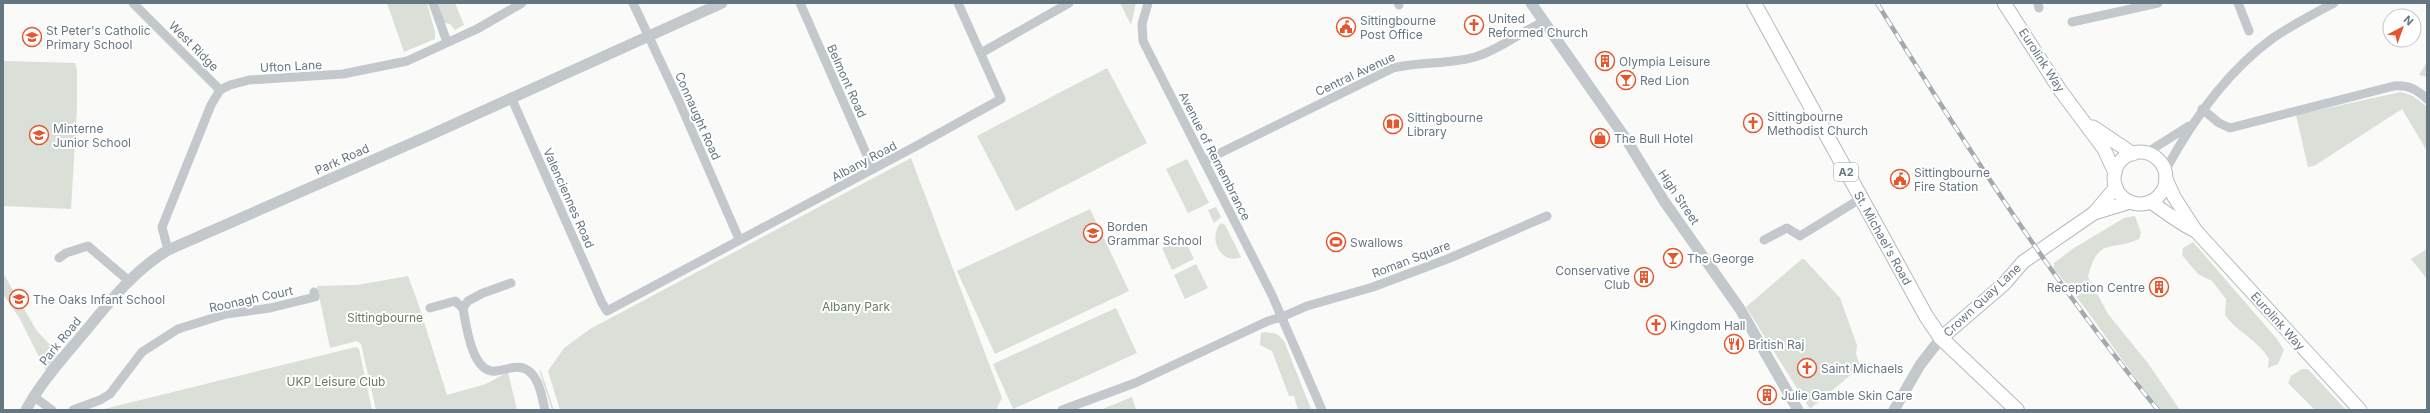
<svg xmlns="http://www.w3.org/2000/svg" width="2430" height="413" font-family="Inter,sans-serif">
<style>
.green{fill:#dadfd7}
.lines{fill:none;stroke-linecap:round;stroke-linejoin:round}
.secondary-casing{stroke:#b3babf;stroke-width:15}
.primary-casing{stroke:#b5babe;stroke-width:16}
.minor{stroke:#c3c8cc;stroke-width:9}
.tertiary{stroke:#c3c8cc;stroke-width:11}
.secondary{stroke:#fff;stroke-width:13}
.primary{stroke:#fff;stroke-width:14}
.rail-casing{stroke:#a2aab0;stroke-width:4.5}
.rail{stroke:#fff;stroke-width:3;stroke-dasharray:9;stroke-linecap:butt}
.labels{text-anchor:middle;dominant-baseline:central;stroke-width:4;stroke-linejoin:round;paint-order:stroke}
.shield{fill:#fff;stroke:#939fa8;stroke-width:1}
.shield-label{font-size:11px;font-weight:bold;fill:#657683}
.poi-label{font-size:12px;fill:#657683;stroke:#fff;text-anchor:start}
.street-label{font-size:12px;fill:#657683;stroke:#fff}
.park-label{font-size:12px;fill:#687a64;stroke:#fff}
</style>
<rect width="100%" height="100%" fill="#fafaf8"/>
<g class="green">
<path d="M387 3H427L435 32V39L404 52Z"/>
<path d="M438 3H455L464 25 455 30 450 24 444 23Z"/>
<path d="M1120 3H1136L1131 25Z"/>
<path d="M3 61 75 63 77 70V108L71 209 3 206Z"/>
<path d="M2427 62V77L2419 75Z"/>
<path d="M1107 68 1147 143 1016 211 977 136Z"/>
<path d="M2401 92 2413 96 2427 107V151L2402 109 2314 166 2308 167 2296 115Z"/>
<path d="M911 158 1002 398 996 410H560L548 371 564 348 590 329Z"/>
<path d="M1187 159 1209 203 1188 213 1166 169Z"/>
<path d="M1216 207 1221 217 1214 223 1208 210Z"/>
<path d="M1090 209 1129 291 995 354 957 271Z"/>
<path d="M2135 216 2141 233 2139 239C2111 252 2098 236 2088 277L2108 314 2147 362 2180 410H2161C2123 365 2093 314 2054 269V263L2074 248 2124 218Z"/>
<path d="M1221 223 1225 225 1241 257C1221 266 1207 238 1221 223Z"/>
<path d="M1184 238 1194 259 1172 270 1162 248Z"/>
<path d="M2193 242 2277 339 2284 350 2278 364 2268 368 2269 359C2258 340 2237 332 2225 315L2226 299 2212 281 2198 274 2182 255 2183 248Z"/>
<path d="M2427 249V279L2411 259Z"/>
<path d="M1802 259H1804L1840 298 1857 345 1856 354 1860 366 1865 363 1810 409 1746 307Z"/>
<path d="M1196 264 1208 288 1185 299 1174 275Z"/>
<path d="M3 273 37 331 59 354 46 371 20 319 3 294Z"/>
<path d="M408 276 419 306 447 395 486 384 508 372 517 410H376L361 344 357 341 330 348 317 286 357 285Z"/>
<path d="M1116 308 1137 353 1013 409 993 364Z"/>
<path d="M1265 332 1277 334 1284 341 1311 409 1298 410 1294 396H1289L1272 351 1260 345 1261 333Z"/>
<path d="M356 347 359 349 372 410H100Z"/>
<path d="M2302 369H2308L2346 410H2315L2288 383 2291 376Z"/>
<path d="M539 370 541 371 554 410H552Z"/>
<path d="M1132 397 1136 410H1100Z"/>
</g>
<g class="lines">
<defs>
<g id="secondary">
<path d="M2004 3 2060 90 2104 149 2115 173"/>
<path d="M2093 127 2133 154"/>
<circle cx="2140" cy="178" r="26"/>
<path d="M2166 179 2174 197 2196 231 2360 410"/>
<path d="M2150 202C2167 212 2179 224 2196 231"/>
<path d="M2094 213 2130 202"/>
<path d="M1941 338 2004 284 2023 262 2094 213 2116 187"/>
</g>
<path id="primary" d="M1754 3 1926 316 1941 338 2017 410"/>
</defs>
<use href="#secondary" class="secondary-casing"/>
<use href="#primary" class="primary-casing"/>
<g class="minor">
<path d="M133 3 220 90"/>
<path d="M433 3 447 42"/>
<path d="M633 3 678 99 739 239"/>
<path d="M800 3 873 169"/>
<path d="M1148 3 1142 24 1143 41 1272 295 1322 410"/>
<path d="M1398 3 1399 5"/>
<path d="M2038 3 2039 8"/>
<path d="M2238 3 2249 31"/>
<path d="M2072 22 2158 3"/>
<path d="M981 53 1069 3"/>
<path d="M511 97 602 303 607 311 918 145 1001 99 958 3"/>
<path d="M2202 109 2219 123 2230 128 2394 86C2409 85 2416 89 2427 99"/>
<path d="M2146 153 2189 126"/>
<path d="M1204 161 1393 68C1421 61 1451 65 1478 56 1500 49 1521 32 1543 22"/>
<path d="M2165 171C2192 121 2226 72 2273 38 2292 25 2313 14 2334 3"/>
<path d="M1764 240 1787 228 1800 236 1860 199"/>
<path d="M168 250 162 227 211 105 220 90 230 85 249 80 343 74 407 61 477 29 522 3"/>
<path d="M59 258 66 253 88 246 129 281"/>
<path d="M511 283 483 293 468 301 463 308C466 325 472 374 496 371 508 370 520 362 531 373 540 382 542 398 545 410"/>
<path d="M430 308 455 301 463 308"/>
<path d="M33 396 52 410"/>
<path d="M73 410 100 400 110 394 142 352 178 329 226 314 270 308 315 297 314 292"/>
<path d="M1062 410 1135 383 1268 321 1282 317 1307 306 1373 287 1450 258 1547 216"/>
</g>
<g class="tertiary">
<path d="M1531 3 1626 139 1664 201 1740 309 1798 410"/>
<path d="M26 410C41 382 63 358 83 334 109 303 133 271 168 250L428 136 722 3"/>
<path d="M1894 410 1920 365 1941 338"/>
</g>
<use href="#secondary" class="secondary"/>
<use href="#primary" class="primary"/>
<defs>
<path id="rail" d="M1877 3C1964 143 2053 282 2158 410"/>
</defs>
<use href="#rail" class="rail-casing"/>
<use href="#rail" class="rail"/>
</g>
<defs>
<symbol id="church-ring" viewBox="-11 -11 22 22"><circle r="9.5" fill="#fff" stroke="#e4572e" stroke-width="1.5"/><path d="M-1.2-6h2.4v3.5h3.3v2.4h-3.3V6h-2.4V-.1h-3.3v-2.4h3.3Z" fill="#e4572e"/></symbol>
<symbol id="civic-ring" viewBox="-11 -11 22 22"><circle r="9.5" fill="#fff" stroke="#e4572e" stroke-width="1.5"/><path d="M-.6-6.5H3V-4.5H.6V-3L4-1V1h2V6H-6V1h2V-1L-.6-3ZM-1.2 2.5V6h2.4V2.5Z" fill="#e4572e"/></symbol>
<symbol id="school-ring" viewBox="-11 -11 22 22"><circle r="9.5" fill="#fff" stroke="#e4572e" stroke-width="1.5"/><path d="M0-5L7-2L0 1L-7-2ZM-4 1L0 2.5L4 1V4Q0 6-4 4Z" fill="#e4572e"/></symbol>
<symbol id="building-ring" viewBox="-11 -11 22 22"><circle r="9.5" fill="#fff" stroke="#e4572e" stroke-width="1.5"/><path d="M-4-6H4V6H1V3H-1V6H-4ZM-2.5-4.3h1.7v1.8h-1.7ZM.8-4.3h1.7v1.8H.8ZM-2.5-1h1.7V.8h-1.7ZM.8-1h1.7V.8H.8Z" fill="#e4572e"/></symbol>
<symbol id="bar-ring" viewBox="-11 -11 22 22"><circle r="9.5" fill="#fff" stroke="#e4572e" stroke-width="1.5"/><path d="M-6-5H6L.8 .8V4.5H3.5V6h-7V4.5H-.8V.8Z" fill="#e4572e"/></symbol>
<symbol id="library-ring" viewBox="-11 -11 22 22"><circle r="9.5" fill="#fff" stroke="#e4572e" stroke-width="1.5"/><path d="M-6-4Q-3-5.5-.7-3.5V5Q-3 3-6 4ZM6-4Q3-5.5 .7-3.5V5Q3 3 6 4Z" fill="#e4572e"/></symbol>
<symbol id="shop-ring" viewBox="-11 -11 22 22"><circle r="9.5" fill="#fff" stroke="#e4572e" stroke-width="1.5"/><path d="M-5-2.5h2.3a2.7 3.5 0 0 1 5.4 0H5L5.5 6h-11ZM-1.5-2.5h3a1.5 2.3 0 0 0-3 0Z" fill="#e4572e"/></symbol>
<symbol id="stadium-ring" viewBox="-11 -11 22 22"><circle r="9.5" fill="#fff" stroke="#e4572e" stroke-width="1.5"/><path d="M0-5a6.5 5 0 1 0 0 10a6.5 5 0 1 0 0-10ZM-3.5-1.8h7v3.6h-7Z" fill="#e4572e"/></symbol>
<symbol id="restaurant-ring" viewBox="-11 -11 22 22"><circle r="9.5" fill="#fff" stroke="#e4572e" stroke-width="1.5"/><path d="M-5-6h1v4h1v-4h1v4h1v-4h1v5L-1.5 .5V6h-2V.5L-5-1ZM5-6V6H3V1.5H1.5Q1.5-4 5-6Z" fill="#e4572e"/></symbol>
</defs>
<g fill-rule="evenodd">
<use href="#church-ring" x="1463" y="14" width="22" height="22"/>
<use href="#civic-ring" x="1335" y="16" width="22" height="22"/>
<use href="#school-ring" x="21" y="26" width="22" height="22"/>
<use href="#building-ring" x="1594" y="50" width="22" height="22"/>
<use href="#bar-ring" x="1615" y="69" width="22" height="22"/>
<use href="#church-ring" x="1742" y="112" width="22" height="22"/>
<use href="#library-ring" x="1382" y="113" width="22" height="22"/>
<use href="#school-ring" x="28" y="124" width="22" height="22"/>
<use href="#shop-ring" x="1589" y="127" width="22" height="22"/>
<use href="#civic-ring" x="1889" y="168" width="22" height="22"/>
<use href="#school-ring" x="1082" y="222" width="22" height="22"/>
<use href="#stadium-ring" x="1325" y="231" width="22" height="22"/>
<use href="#bar-ring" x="1662" y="247" width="22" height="22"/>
<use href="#building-ring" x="1633" y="266" width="22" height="22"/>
<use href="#building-ring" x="2148" y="276" width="22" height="22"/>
<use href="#school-ring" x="8" y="288" width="22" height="22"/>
<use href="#church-ring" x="1645" y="314" width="22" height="22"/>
<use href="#restaurant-ring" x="1723" y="333" width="22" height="22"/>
<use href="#church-ring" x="1796" y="357" width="22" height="22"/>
<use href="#building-ring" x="1756" y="384" width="22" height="22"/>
</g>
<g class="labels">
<rect class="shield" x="1834" y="163" width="24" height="18" rx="3"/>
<g class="shield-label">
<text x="1846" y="172">A2</text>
</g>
<g class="poi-label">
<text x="1488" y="18">United<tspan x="1488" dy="14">Reformed Church</tspan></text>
<text x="1360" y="20">Sittingbourne<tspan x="1360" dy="14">Post Office</tspan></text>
<text x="46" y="30">St Peter's Catholic<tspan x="46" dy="14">Primary School</tspan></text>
<text x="1619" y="61">Olympia Leisure</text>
<text x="1640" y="80">Red Lion</text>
<text x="1767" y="116">Sittingbourne<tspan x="1767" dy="14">Methodist Church</tspan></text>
<text x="1407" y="117">Sittingbourne<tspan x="1407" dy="14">Library</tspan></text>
<text x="53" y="128">Minterne<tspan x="53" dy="14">Junior School</tspan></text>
<text x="1614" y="138">The Bull Hotel</text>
<text x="1914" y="172">Sittingbourne<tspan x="1914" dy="14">Fire Station</tspan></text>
<text x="1107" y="226">Borden<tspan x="1107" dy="14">Grammar School</tspan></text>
<text x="1350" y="242">Swallows</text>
<text x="1687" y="258">The George</text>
<text x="1630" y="270" text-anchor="end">Conservative<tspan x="1630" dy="14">Club</tspan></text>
<text x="2145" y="287" text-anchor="end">Reception Centre</text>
<text x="33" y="299">The Oaks Infant School</text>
<text x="1670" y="325">Kingdom Hall</text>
<text x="1748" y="344">British Raj</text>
<text x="1821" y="368">Saint Michaels</text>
<text x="1781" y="395">Julie Gamble Skin Care</text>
</g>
<g class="street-label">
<text transform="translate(194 46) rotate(45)">West Ridge</text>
<text transform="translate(2042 60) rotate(57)">Eurolink Way</text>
<text transform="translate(291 66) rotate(-3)">Ufton Lane</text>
<text transform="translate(1355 74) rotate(-25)">Central Avenue</text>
<text transform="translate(847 81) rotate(66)">Belmont Road</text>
<text transform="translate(698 116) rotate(66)">Connaught Road</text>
<text transform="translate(1215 156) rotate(63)">Avenue of Remembrance</text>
<text transform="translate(342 159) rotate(-24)">Park Road</text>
<text transform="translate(864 161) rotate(-28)">Albany Road</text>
<text transform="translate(1679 197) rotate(56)">High Street</text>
<text transform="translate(569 198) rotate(66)">Valenciennes Road</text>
<text transform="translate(1883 238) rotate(61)">St. Michael's Road</text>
<text transform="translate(1411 259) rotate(-21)">Roman Square</text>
<text transform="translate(251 299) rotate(-12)">Roonagh Court</text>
<text transform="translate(1982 300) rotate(-43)">Crown Quay Lane</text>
<text transform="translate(2278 321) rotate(48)">Eurolink Way</text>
<text transform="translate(60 341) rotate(-51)">Park Road</text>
</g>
<g class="park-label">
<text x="856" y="306">Albany Park</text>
<text x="385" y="317">Sittingbourne</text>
<text x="336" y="381">UKP Leisure Club</text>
</g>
</g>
<rect width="2430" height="413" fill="none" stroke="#657683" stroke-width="8"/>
<g transform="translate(2402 28) rotate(41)"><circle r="19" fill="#ffffff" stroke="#c1c8cd"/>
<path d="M0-3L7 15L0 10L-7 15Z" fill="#e4572e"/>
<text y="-6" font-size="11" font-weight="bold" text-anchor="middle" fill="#657683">N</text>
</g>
</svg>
